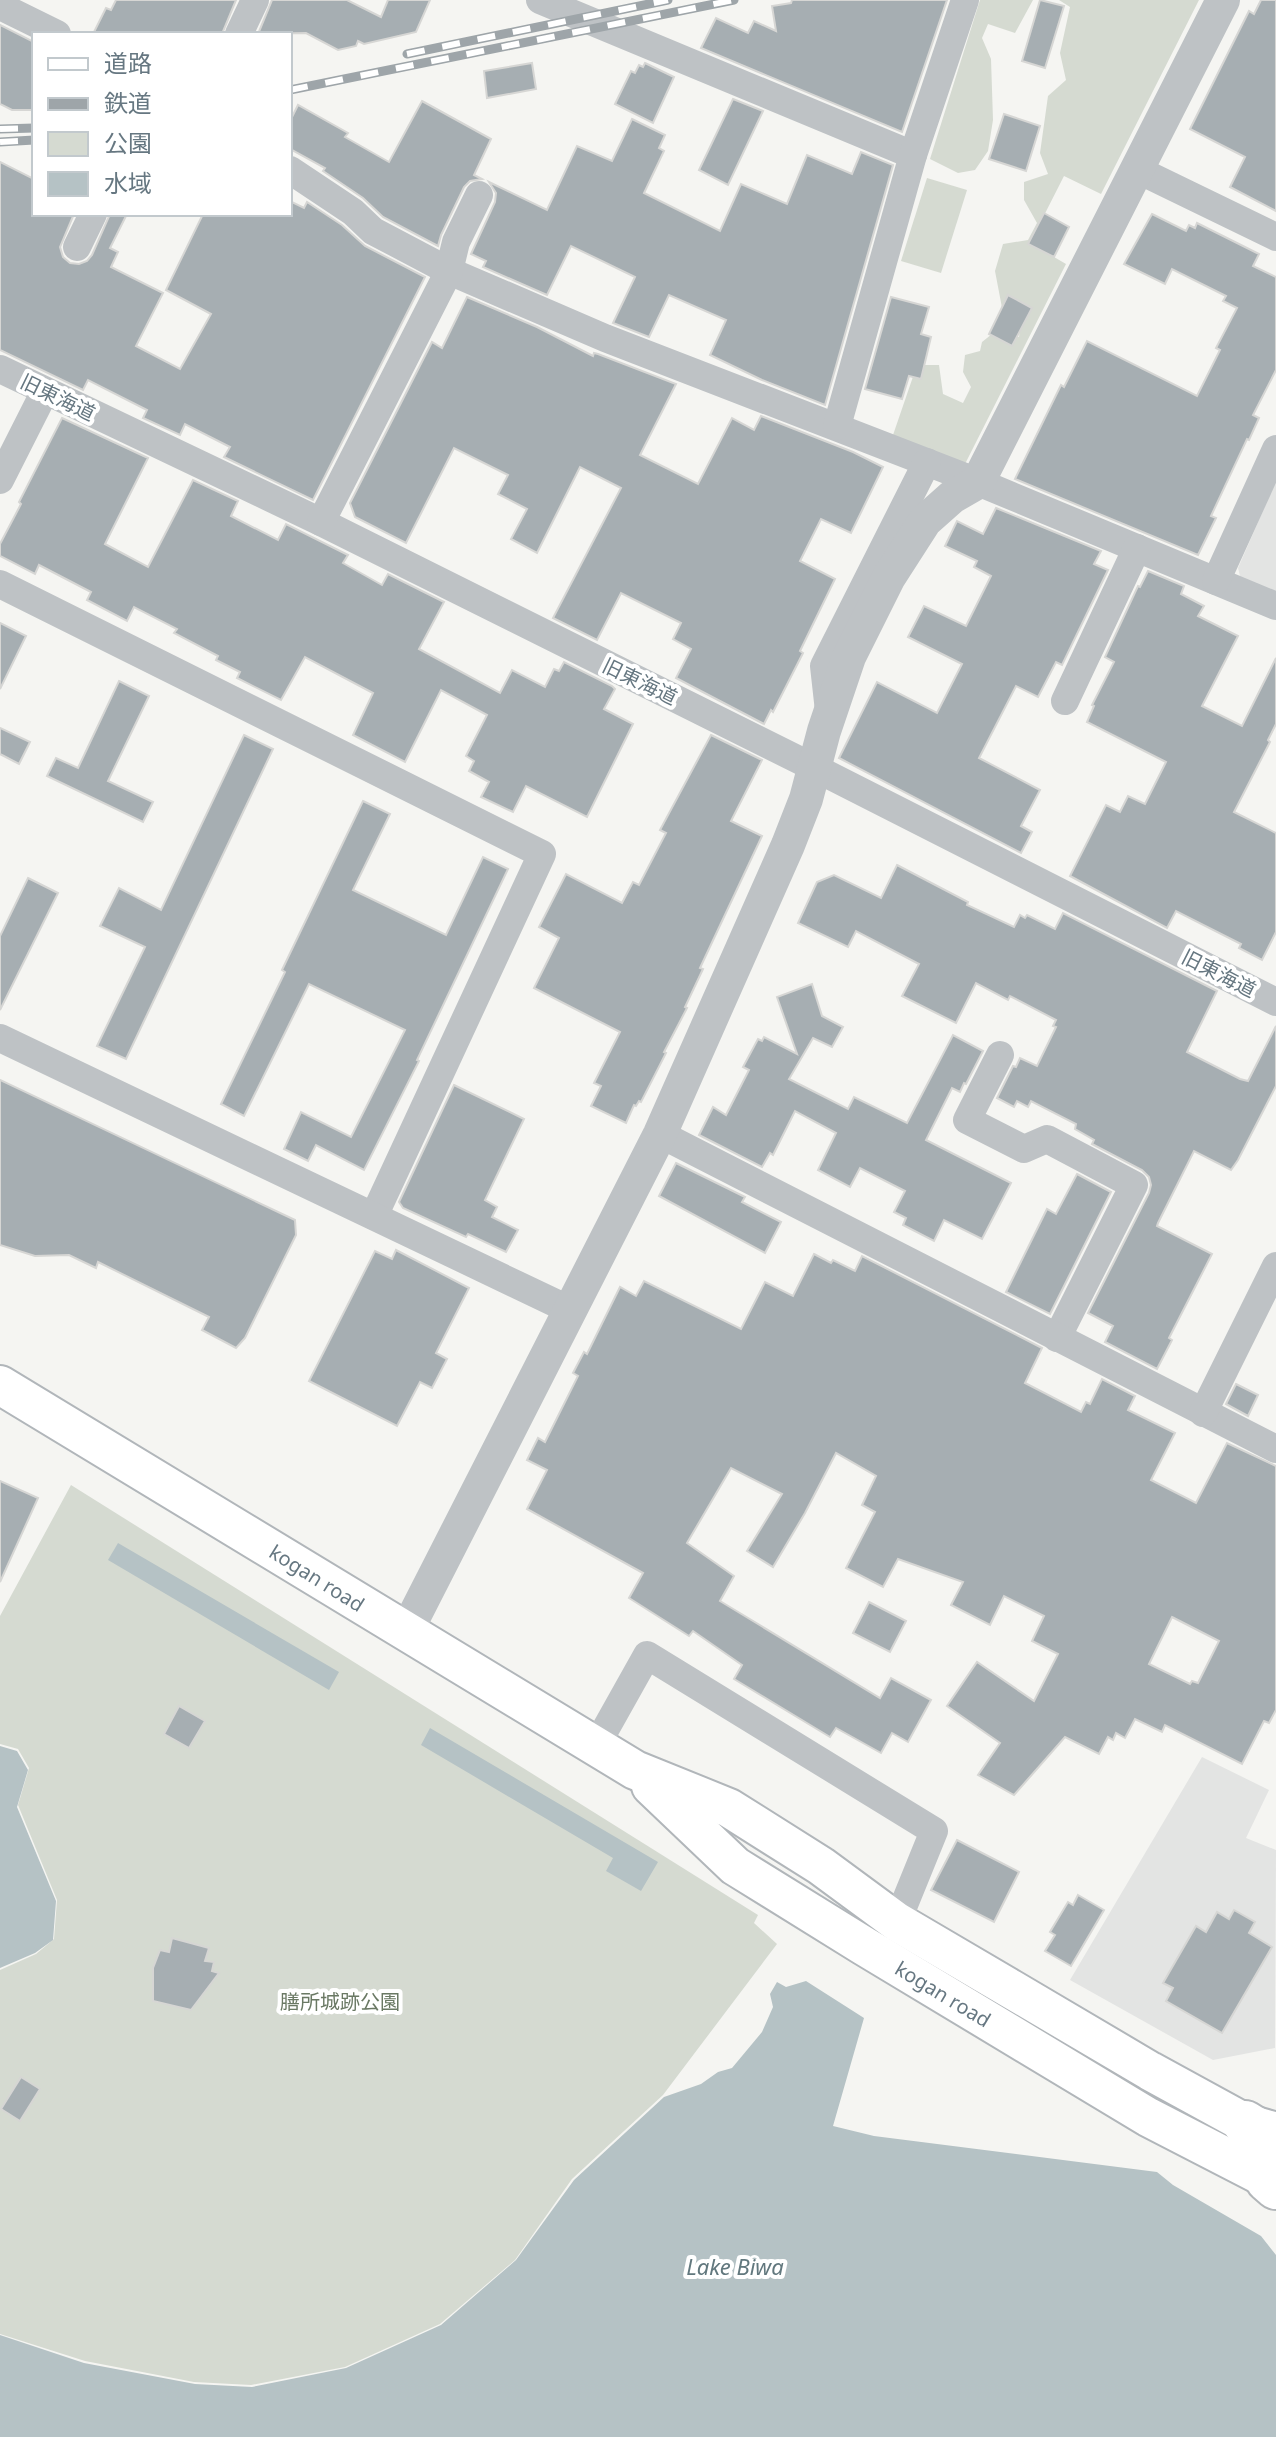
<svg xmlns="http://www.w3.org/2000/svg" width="1276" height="2437" font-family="'Noto Sans','Noto Sans JP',sans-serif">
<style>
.built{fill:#e3e4e3}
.green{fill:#d5dad1}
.water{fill:#b5c2c5}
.building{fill:#a6aeb2;stroke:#d6d6d4;stroke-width:2;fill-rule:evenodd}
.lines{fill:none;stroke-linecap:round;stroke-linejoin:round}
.secondary-casing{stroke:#b1b6ba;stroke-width:42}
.primary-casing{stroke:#b2b6b9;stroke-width:48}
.minor{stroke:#bec2c5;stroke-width:28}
.tertiary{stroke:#bec2c5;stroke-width:34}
.secondary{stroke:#fff;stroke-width:38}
.primary{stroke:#fff;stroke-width:44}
.rail-casing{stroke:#9ea5a9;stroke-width:9}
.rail{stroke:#fff;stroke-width:6;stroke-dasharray:18;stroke-linecap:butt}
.labels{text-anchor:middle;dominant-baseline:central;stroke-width:8;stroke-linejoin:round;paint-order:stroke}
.street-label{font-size:20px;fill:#667781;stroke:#fff}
.park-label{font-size:20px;fill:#6a7964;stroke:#fff}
.water-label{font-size:22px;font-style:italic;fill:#62787e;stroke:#fff}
</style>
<rect width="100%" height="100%" fill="#f5f5f2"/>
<g class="built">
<path d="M1276 481V595L1241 580 1238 568Z"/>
<path d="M1202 1757 1269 1790 1246 1838 1276 1850 1275 2048 1213 2060 1070 1980Z"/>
</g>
<g class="green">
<path d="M980 0H1033L1015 33 988 24 982 38 991 59 993 120 988 151 975 170 958 173 930 159Z"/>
<path d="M1059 0H1199L1101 194 1064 176 1030 243 1066 264 965 464 893 435 917 365H939L943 394 963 403 971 387 963 372 965 355 980 351 982 342 997 330 1019 337 1021 319 1003 313 995 271 1003 244 1028 240 1037 223 1024 200V182L1048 174 1040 153 1048 96 1066 80 1060 53 1070 7Z"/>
<path d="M927 178 967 190 941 273 901 261Z"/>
<path d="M71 1485 758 1915 754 1923 777 1944 663 2095 572 2179 515 2260 440 2324 345 2367 251 2385 194 2382 85 2361 0 2334V1970L36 1954 54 1939 57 1900 18 1805 29 1768 18 1749 0 1744V1616Z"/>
</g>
<g class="water">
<path d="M118 1543 339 1672 329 1690 108 1560Z"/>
<path d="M430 1728 658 1862 641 1891 606 1871 613 1858 421 1745Z"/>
<path d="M0 1746 17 1751 28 1770 17 1807 56 1901 53 1940 35 1953 0 1968Z"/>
<path d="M806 1981 864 2018 833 2126 874 2136 1157 2172 1173 2185 1261 2236 1276 2255V2437H0V2335L84 2363 195 2384 252 2387 346 2368 441 2325 516 2260 574 2180 664 2097 701 2084 718 2072 732 2068 762 2032 773 2007 770 1994 777 1982 786 1987Z"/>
</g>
<g class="building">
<path d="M116 0H236L222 34H93L106 8 111 10Z"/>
<path d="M272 0H347L381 17 388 0H430L416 32 364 44 358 41 356 46 338 50 306 33 258 34Z"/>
<path d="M792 0H947L902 132 701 48 716 18 748 33 754 21 776 31 772 6 791 3Z"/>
<path d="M1040 0 1064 6 1045 68 1022 61Z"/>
<path d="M1261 0H1276V211L1230 187 1245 157 1190 129 1249 11 1254 14Z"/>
<path d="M0 25 34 42V110H12L0 104Z"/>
<path d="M532 63 536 89 487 98 484 71Z"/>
<path d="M645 63 674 77 653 123 615 104 631 71 635 73 639 65 643 67Z"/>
<path d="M733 99 763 111 728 185 699 170Z"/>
<path d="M422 101 491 139 474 175 482 179 470 181 464 187 441 235 438 246 383 217 363 198 323 171 325 168 290 149V121L298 105 348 133 345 137 389 162Z"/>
<path d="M1004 114 1040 126 1026 171 989 159Z"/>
<path d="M632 119 665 135 659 148 664 151 644 193 720 231 741 184 787 204 807 155 852 174 861 152 893 165 825 405 762 380 710 355 726 320 669 295 649 337 613 323 635 277 571 246 547 295 483 267 486 261 471 254 495 202 496 193 489 182 547 210 577 146 612 161Z"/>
<path d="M0 162 34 179V214H74L60 247 63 257 70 263 79 264 87 261 92 255 110 214H127L110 248 118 252 111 267 163 293 136 346 180 369 211 314 166 290 203 214H290V201L304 208 307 202 342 225 365 246 425 277 313 500 224 457 230 447 185 424 180 435 143 418 147 410 88 380 83 390 0 350Z"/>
<path d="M1044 213 1069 227 1054 257 1028 244Z"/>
<path d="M1152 214 1186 231 1189 225 1195 228 1197 223 1259 254 1253 266 1276 277V370L1253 415 1259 418 1249 440 1247 439 1211 516 1216 518 1198 555 1015 479 1061 385 1064 387 1087 341 1197 396 1220 350 1216 348 1237 308 1223 301 1226 296 1172 269 1165 284 1124 264Z"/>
<path d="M1008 295 1032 308 1012 346 989 334Z"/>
<path d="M467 297 537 327 593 356 594 353 598 354 676 384 640 455 698 484 732 418 754 430 761 416 853 452 883 467 851 533 821 519 800 561 835 579 800 651 803 653 773 712 771 710 764 724 676 678 691 649 673 639 681 623 621 593 597 640 553 618 621 488 580 467 537 553 511 539 527 509 498 494 508 475 454 448 406 543 355 517 350 503 432 342 442 348Z"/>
<path d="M891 297 929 307 921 334 931 337 921 379 909 376 902 399 865 389Z"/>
<path d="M62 418 148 458 105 544 148 567 193 480 238 501 231 516 278 540 286 524 348 555 343 563 382 585 388 574 444 602 419 649 500 693 512 670 545 687 554 669 559 671 564 662 612 686 615 689 604 709 633 724 587 817 526 786 513 812 481 797 489 782 469 771 474 761 466 756 487 715 441 690 405 762 353 735 373 693 305 657 281 700 237 678 240 672 216 660 218 656 174 633 177 629 134 607 127 621 87 600 91 592 39 565 35 574 0 556V544L21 504 19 502Z"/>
<path d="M996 508 1101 551 1094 564 1108 570 1062 665 1056 662 1038 697 1016 686 979 758 1040 790 1021 826 1032 832 1021 853 839 758 877 682 937 713 962 664 908 637 924 606 966 626 991 576 974 567 977 561 945 546 957 521 983 534Z"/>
<path d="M1148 571 1184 586 1181 594 1204 606 1198 616 1238 636 1202 706 1242 726 1276 658V724L1268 740 1270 742 1234 812 1276 833V932L1262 960 1239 948 1241 944 1176 911 1167 928 1070 876 1106 805 1120 812 1128 796 1145 804 1166 762 1087 722 1094 706 1092 705 1114 662 1105 657 1138 586 1140 587Z"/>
<path d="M0 623 26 636 0 689Z"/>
<path d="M119 681 149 696 108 781 153 802 143 822 47 776 56 758 78 768Z"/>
<path d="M0 728 30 742 19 764 0 754Z"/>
<path d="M244 735 273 749 126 1059 97 1046 145 947 100 926 119 888 161 910Z"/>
<path d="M711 735 762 760 731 821 762 836 700 968 703 969 685 1007 687 1008 664 1052 666 1053 641 1102 639 1101 636 1106 634 1105 626 1123 591 1106 601 1086 594 1083 620 1032 534 988 559 938 539 927 566 874 622 903 633 882 639 885 666 833 660 830Z"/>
<path d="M363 801 390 814 353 890 446 935 483 857 508 869 417 1060 419 1061 364 1170 316 1145 308 1161 284 1149 301 1112 351 1137 405 1030 309 984 244 1116 221 1104 285 972 282 970Z"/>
<path d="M897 865 968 902 967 905 1014 927 1020 915 1025 918 1027 915 1055 929 1063 913 1217 991 1187 1052 1240 1079 1248 1081 1276 1026V1086L1238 1160 1231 1170 1194 1151 1158 1223 1157 1226 1212 1254 1169 1338 1172 1340 1157 1369 1105 1342 1113 1326 1088 1313 1149 1193 1151 1185 1149 1177 1142 1170 1092 1144 1094 1140 1075 1129 1076 1124 1031 1101 1028 1107 1017 1101 1014 1107 997 1098 1013 1066 1016 1067 1020 1058 1037 1066 1056 1027 1053 1026 1056 1020 1010 996 1008 1000 976 983 956 1023 902 996 919 964 856 931 848 947 798 923 817 882 834 875 881 898Z"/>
<path d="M28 878 58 893 0 1010V936Z"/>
<path d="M812 984 822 1016 843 1027 832 1047 813 1038 789 1079 848 1109 854 1097 907 1123 953 1035 983 1051 966 1084 964 1083 960 1092 952 1088 926 1140 1011 1183 982 1239 944 1220 934 1241 903 1225 906 1218 894 1212 905 1191 860 1168 850 1187 818 1170 836 1133 795 1111 773 1155 770 1153 762 1167 699 1135 713 1107 726 1115 749 1070 743 1067 758 1039 762 1041 764 1037 797 1054 777 997Z"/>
<path d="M0 1080 295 1220 296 1235 245 1338 236 1348 202 1330 209 1317 98 1262 96 1268 69 1255 35 1256 0 1245Z"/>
<path d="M454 1085 524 1119 485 1200 497 1207 492 1217 518 1230 506 1252 468 1234 466 1237 403 1208 399 1202Z"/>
<path d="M676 1163 745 1197 742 1202 781 1222 765 1253 659 1196Z"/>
<path d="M1077 1174 1111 1192 1050 1314 1006 1292 1047 1209 1056 1214Z"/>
<path d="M396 1250 469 1288 436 1353 447 1359 432 1388 420 1382 397 1426 309 1381 375 1251 392 1259Z"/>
<path d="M814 1254 831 1263 833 1260 855 1271 862 1256 1042 1348 1025 1383 1081 1412 1086 1402 1090 1404 1102 1379 1135 1396 1128 1410 1175 1433 1151 1480 1196 1503 1227 1443 1276 1466V1710L1269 1723 1264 1721 1242 1764 1165 1725 1162 1732 1135 1719 1125 1738 1116 1733 1113 1740 1108 1737 1099 1754 1065 1737 1014 1795 978 1775 1000 1743 947 1706 977 1662 1034 1701 1058 1654 1032 1641 1044 1616 1004 1596 990 1625 951 1605 963 1582 898 1559 883 1587 846 1568 875 1512 862 1505 876 1476 836 1453 805 1513 773 1567 747 1551 782 1494 731 1468 687 1543 734 1576 720 1601 880 1698 891 1678 931 1700 908 1742 892 1733 881 1753 836 1728 830 1737 734 1679 742 1665 693 1631 689 1636 629 1598 643 1573 527 1509 547 1470 527 1460 538 1438 545 1442 578 1376 573 1373 584 1352 587 1354 620 1287 636 1296 644 1281 741 1329 765 1282 793 1296ZM1172 1617 1219 1641 1198 1683 1192 1681 1190 1684 1149 1664Z"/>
<path d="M1236 1384 1258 1395 1248 1416 1226 1404Z"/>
<path d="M0 1481 38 1498 0 1582Z"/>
<path d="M869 1602 906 1621 890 1652 853 1633Z"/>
<path d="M179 1706 205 1721 189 1748 164 1734Z"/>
<path d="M957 1840 1019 1872 994 1922 931 1890Z"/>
<path d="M1078 1895 1104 1910 1071 1966 1045 1951 1055 1935 1050 1932 1068 1902 1073 1905Z"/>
<path d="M1234 1910 1255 1922 1249 1933 1272 1947 1222 2033 1166 2001 1173 1988 1163 1983 1196 1926 1206 1932 1217 1912 1229 1919Z"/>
<path d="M172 1938 209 1948 205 1961 214 1962 212 1971 219 1973 191 2010 153 2001V1968L160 1950 169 1952Z"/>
<path d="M21 2077 40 2089 20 2121 1 2109Z"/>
</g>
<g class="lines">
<defs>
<g id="secondary">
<path d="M0 1385 635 1770 729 1808 821 1866 897 1922 1011 1989 1150 2071 1245 2123 1273 2131"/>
<path d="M651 1786 735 1866 864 1946 1148 2117 1276 2183"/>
</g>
<g id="primary">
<path d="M1245 2123 1276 2142"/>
<path d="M1268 2180 1276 2187"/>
</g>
</defs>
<use href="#secondary" class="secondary-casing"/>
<use href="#primary" class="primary-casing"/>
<g class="minor">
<path d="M540 0 913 155"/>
<path d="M0 6 57 34"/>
<path d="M239 34 255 0"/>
<path d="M1136 169 1276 237"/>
<path d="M290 170 353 212 373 231 449 271 605 338 978 482 1276 606"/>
<path d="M77 247 93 214"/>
<path d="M0 369 321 522 813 767 1276 1002"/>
<path d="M837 426 913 155 965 0"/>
<path d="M0 480 45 391"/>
<path d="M321 522 449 271 456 242 479 195"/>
<path d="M1216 581 1276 449"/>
<path d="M0 584 542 854 374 1216"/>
<path d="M1065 701 1137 548"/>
<path d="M829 711 824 666 927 462"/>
<path d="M0 1038 570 1310"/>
<path d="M1000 1055 967 1120 1024 1149 1047 1139 1134 1185 1057 1338"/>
<path d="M660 1134 1276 1449"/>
<path d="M1203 1413 1276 1266"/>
<path d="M596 1746 647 1655 934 1831 897 1922"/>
</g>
<path class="tertiary" d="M406 1632 660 1134 788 845 806 799 824 731 849 657 889 577 925 521 952 497 978 482 1223 0"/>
<use href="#secondary" class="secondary"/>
<use href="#primary" class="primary"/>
<defs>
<g id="rail">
<path d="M407 54 668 0"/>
<path d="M290 90 734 0"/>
<path d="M0 129 34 128"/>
<path d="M0 142 34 140"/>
</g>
</defs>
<use href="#rail" class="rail-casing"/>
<use href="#rail" class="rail"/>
</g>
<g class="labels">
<g class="street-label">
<text transform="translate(58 397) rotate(26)">旧東海道</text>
<text transform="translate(640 681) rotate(26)">旧東海道</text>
<text transform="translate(1219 973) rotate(27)">旧東海道</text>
<text transform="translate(317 1578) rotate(32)">kogan road</text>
<text transform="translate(943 1994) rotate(31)">kogan road</text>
</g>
<g class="park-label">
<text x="340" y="2001">膳所城跡公園</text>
</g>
<g class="water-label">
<text x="735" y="2266">Lake Biwa</text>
</g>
</g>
<rect x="32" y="32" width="260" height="184" fill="#ffffff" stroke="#c2c9cd" stroke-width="2"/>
<rect x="48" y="58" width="40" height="12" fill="#ffffff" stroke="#c2c9cd" stroke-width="2"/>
<text x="104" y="72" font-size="24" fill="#667781">道路</text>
<rect x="48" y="98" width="40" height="12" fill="#9ea5a9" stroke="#c2c9cd" stroke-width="2"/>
<text x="104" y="112" font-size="24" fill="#667781">鉄道</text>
<rect x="48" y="132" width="40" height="24" fill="#d5dad1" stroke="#c2c9cd" stroke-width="2"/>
<text x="104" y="152" font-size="24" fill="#667781">公園</text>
<rect x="48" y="172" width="40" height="24" fill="#b5c2c5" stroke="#c2c9cd" stroke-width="2"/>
<text x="104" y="192" font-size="24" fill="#667781">水域</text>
</svg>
